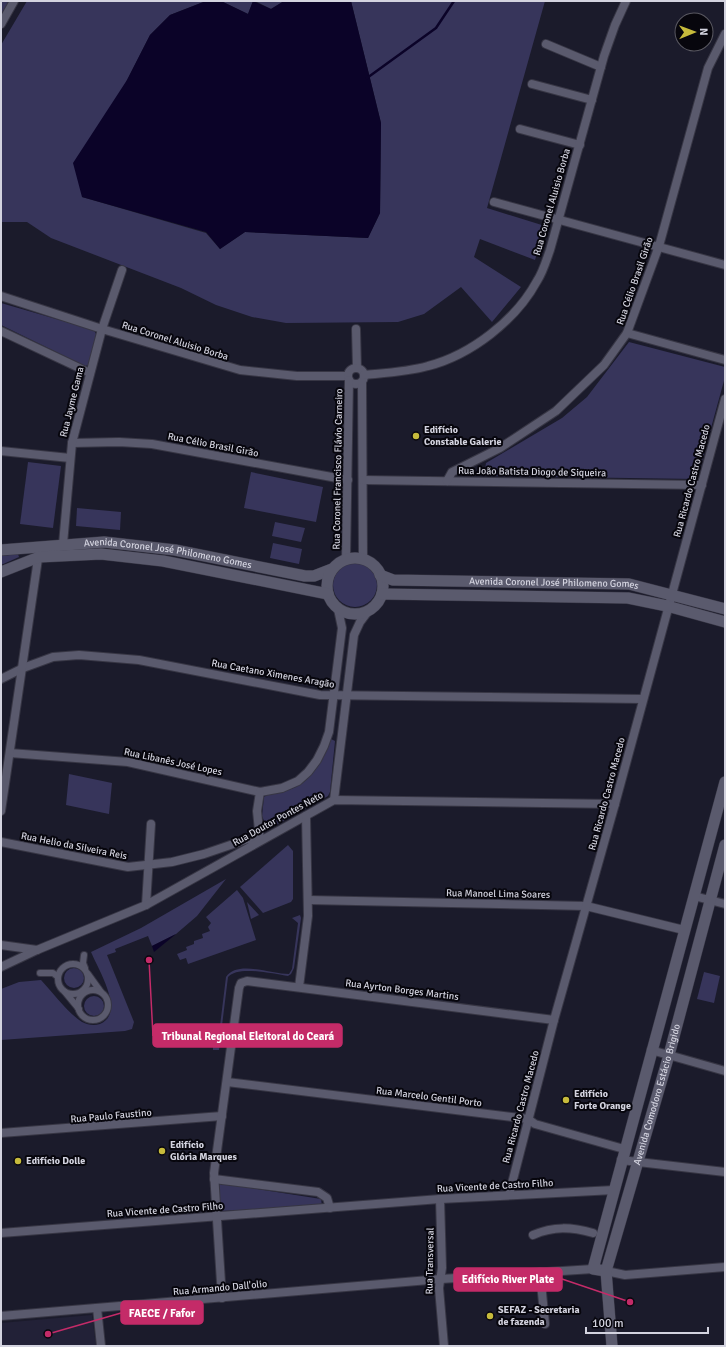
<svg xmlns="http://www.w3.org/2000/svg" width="726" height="1347" font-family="Signika,sans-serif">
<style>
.built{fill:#222137}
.green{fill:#37355b}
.water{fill:#0b0328}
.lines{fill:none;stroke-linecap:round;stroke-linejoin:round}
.stream{stroke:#0b0328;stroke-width:2.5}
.pedestrian-casing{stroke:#373644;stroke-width:8}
.minor-casing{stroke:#373644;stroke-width:10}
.secondary-casing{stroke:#373644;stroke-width:12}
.pedestrian{stroke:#5a5a6d;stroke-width:6}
.minor{stroke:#5a5a6d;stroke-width:8}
.secondary{stroke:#5a5a6d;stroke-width:11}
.poi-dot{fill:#c7bb3c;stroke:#07060d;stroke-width:1.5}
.labels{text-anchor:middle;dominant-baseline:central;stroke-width:4;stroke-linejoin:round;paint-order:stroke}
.street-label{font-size:10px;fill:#d3d3df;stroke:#07060d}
.poi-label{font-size:10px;font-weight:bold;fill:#d3d3df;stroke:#07060d;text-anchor:start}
.leader{fill:none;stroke:#c42b68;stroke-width:1.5}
.callout-dot{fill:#c42b68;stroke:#07060d;stroke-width:1.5}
.callout{fill:#c42b68;stroke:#c42b68;stroke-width:1.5}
.callout-label{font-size:11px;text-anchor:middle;font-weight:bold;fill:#fff}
</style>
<rect width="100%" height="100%" fill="#1b1b2b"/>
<path class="built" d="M92,1315L96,1346H1V1323Z"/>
<g class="green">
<path d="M1,1H10L1,18Z"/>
<path d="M27,1H206L170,15L150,35L127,80L82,197L206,233L220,249L245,232L368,238L380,213L381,123L351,1H545L487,208L545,226L535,260L480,239L474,257L521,287L492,322L461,287L424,314L398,322L286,323L252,317L216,305L181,288L51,238L27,222H1V45Z"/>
<path d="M221,1H253L248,14Z"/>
<path d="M255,1H284L271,9Z"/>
<path d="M1,303L94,330L96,334L89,365L85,366L1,325Z"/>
<path d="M629,342L725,367V377L697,479L484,476L486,463L562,418L587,397Z"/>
<path d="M28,462L61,466L53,528L20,524Z"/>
<path d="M251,472L323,487L316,522L244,508Z"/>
<path d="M77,508L121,512L120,530L76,526Z"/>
<path d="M275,522L305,528L301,542L272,536Z"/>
<path d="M273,543L302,549L299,564L270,558Z"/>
<path d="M18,554L19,557L1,565V556Z"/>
<circle cx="355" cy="585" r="22"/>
<path d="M331,739L335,741L330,792L328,796L274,826L270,827L266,825L262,816L264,797C271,792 283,792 291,789C313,781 322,759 331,739Z"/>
<path d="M69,774L112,783L109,814L66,805Z"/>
<path d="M288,845L293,851V899L291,902L263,913L240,887Z"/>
<path d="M226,879L197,916L176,934L152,946L148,936L115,949L116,952L107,955L134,1022L132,1029L125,1031L1,1040V989L19,982L41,980C53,993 68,1013 82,1022C88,1025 94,1026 100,1024C126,1013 98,969 91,952L141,928Z"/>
<path d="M237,890L243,898L256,940L188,964L186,958L180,960L177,954L187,950L186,947L194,944V941L203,938L202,934L210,931L208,927L211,923L206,917Z"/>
<path d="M247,902L259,915L251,919Z"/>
<path d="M300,915L301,918L294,968L291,974L288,976C273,974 238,965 228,977L219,1050H213V1042H218L226,977C237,960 271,974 289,974L292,969L298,923L292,918Z"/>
<circle cx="74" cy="978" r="10"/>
<path d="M704,972L720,976L714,1003L697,999Z"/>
<circle cx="94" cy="1006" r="10"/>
<path d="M219,1183L321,1199L322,1206L220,1211Z"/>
</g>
<g class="water">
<path d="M206,1H221L248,14L253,1L271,9L284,1H351L381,123L380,213L368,238L245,232L220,249L206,232L82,197L73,163L127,80L150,35L170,15Z"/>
<path d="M176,934L154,952L152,946Z"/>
</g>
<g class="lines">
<path class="stream" d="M367,78L436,28L454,1"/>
<g class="pedestrian-casing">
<g id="pedestrian">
<path d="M84,955L83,963L85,968"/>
<circle cx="73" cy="979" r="15"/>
<path d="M40,973H53L58,977"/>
<path d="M88,974L101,992"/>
<circle cx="93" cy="1005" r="15"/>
<path d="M65,992L79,1009"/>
</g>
</g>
<g class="minor-casing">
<g id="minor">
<path d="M1,24L14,1"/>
<path d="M546,44L601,67"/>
<path d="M532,84L592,100"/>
<path d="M520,129L580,145"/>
<path d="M494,202L725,265"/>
<path d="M1,296L102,329L240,370L297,376H348"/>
<path d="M356,329L357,368"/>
<path d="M1,331L90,373"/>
<path d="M627,333L725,360"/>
<circle cx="356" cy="376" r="8"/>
<path d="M364,375C385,373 407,372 428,366C471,355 516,320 537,281C543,272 546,261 550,250L604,56L615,25L626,1"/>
<path d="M362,382L363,559"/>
<path d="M72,443L119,442L152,444L348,480"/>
<path d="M1,451L70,458"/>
<path d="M363,480L702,485"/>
<path d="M447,481L452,472L500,448L556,411L604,365L627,333L659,246L708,68L725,34"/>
<path d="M63,544L72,443L102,329L122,270"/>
<path d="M346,559L349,380"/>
<path d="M1,679L23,668L53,657L79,655L139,660L320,695L643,699"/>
<path d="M10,753L128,762L260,792L282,788L298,781L308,772L317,760L324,746L329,732L342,628L338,609"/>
<path d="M334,800L354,635L360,622L369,610"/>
<path d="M1,811L39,552"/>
<path d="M260,840L257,811L260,792"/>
<path d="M1,842L128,867L172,862L204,854L248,839L260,840"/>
<path d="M694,896L725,904"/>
<path d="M308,900L586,906L684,930"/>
<path d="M146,905L151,824"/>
<path d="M1,945L37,950"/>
<path d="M1,967L37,950L146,905L334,800L615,804"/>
<path d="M299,987L308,916L306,816"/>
<path d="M651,1050L725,1071"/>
<path d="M227,1082L528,1119L535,1124L624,1149"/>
<path d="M1,1133L222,1116"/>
<path d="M621,1160L725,1172"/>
<path d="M214,1179L318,1192L327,1198L330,1208"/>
<path d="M509,1195L554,1020L615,804L725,399"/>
<path d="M440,1199L442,1268L439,1288L444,1346"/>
<path d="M1,1233L440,1199L614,1190"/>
<path d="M533,1235C554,1226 571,1227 593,1233"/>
<path d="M606,1271L625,1275L725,1267"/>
<path d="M540,1272L545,1324"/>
<path d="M222,1298L214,1173L239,988L241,983L247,981L554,1020"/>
<path d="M97,1308L101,1346"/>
<path d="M1,1316L441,1279L593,1269"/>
</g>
</g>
<g class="secondary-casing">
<g id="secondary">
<path id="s1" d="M1,550L104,542L175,550L305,576H314L332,569"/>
<circle cx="355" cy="586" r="28"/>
<path d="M1,572L39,557L101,554L163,561L328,594"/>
<path id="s2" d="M380,575L393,580L629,584L725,609"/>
<path d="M382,594L628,598L667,606L725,622"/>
<path d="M606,1271L593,1269L725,782"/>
<path id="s3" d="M612,1346L606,1271L669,1055L725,845"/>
</g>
</g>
<use href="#pedestrian" class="pedestrian"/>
<use href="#minor" class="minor"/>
<use href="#secondary" class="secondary"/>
</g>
<g class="poi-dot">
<circle cx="416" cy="436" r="4"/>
<circle cx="566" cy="1100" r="4"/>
<circle cx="162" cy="1151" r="4"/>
<circle cx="18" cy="1161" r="4"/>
<circle cx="490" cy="1316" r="4"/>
</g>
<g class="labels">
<g class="street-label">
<text transform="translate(552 202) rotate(-74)">Rua Coronel Aluisio Borba</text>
<text transform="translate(635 281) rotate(-71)">Rua Célio Brasil Girão</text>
<text transform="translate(175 341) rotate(17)">Rua Coronel Aluisio Borba</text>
<text transform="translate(72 402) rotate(-76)">Rua Jayme Gama</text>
<text transform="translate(213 445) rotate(11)">Rua Célio Brasil Girão</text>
<text transform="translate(338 469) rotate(-89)">Rua Coronel Francisco Flávio Carneiro</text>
<text transform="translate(532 472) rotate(1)">Rua João Batista Diogo de Siqueira</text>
<text transform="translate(692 481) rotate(-75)">Rua Ricardo Castro Macedo</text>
<text stroke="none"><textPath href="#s1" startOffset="168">Avenida Coronel José Philomeno Gomes</textPath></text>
<text stroke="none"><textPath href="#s2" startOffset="175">Avenida Coronel José Philomeno Gomes</textPath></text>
<text transform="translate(273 674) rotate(10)">Rua Caetano Ximenes Aragão</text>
<text transform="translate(173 762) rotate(12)">Rua Libanês José Lopes</text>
<text transform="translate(607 794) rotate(-75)">Rua Ricardo Castro Macedo</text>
<text transform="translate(278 819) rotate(-29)">Rua Doutor Pontes Neto</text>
<text transform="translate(74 846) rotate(11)">Rua Helio da Silveira Reis</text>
<text transform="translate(498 894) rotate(1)">Rua Manoel Lima Soares</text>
<text transform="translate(402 990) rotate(7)">Rua Ayrton Borges Martins</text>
<text stroke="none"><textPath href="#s3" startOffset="259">Avenida Comodoro Estácio Brigido</textPath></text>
<text transform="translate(429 1097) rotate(7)">Rua Marcelo Gentil Porto</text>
<text transform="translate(521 1107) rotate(-75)">Rua Ricardo Castro Macedo</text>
<text transform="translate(111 1116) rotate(-5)">Rua Paulo Faustino</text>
<text transform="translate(495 1186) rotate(-3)">Rua Vicente de Castro Filho</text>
<text transform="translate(165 1210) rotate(-4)">Rua Vicente de Castro Filho</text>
<text transform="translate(430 1261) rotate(-89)">Rua Transversal</text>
<text transform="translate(220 1288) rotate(-5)">Rua Armando Dall'olio</text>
</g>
<g class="poi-label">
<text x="424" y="430">Edifício<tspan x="424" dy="12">Constable Galerie</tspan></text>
<text x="574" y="1094">Edifício<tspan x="574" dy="12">Forte Orange</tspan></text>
<text x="170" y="1145">Edifício<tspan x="170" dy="12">Glória Marques</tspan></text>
<text x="26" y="1161">Edifício Dolle</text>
<text x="498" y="1310">SEFAZ - Secretaria<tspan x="498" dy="12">de fazenda</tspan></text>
</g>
</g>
<path class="leader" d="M149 960L153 1036M630 1302L562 1279M48 1334L121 1313"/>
<g class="callout-dot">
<circle cx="149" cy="960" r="4"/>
<circle cx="630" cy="1302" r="4"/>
<circle cx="48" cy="1334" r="4"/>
</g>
<g class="callout">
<rect x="153" y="1024" width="189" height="23" rx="4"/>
<rect x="454" y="1268" width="108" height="23" rx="4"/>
<rect x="121" y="1301" width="82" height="23" rx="4"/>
</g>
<g class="callout-label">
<text x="248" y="1040">Tribunal Regional Eleitoral do Ceará</text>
<text x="508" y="1283">Edifício River Plate</text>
<text x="162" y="1317">FAECE / Fafor</text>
</g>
<rect width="726" height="1347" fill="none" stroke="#d3d3df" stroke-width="4"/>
<g transform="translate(694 32) rotate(89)"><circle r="19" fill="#07060d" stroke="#595861"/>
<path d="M0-3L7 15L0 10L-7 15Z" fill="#c7bb3c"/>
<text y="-6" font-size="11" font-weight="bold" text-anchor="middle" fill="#d3d3df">N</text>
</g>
<path d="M586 1327v6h122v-6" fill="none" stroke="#d3d3df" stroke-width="2"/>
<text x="592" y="1327" font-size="12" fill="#d3d3df" stroke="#07060d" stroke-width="3" paint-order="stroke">100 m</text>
</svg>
